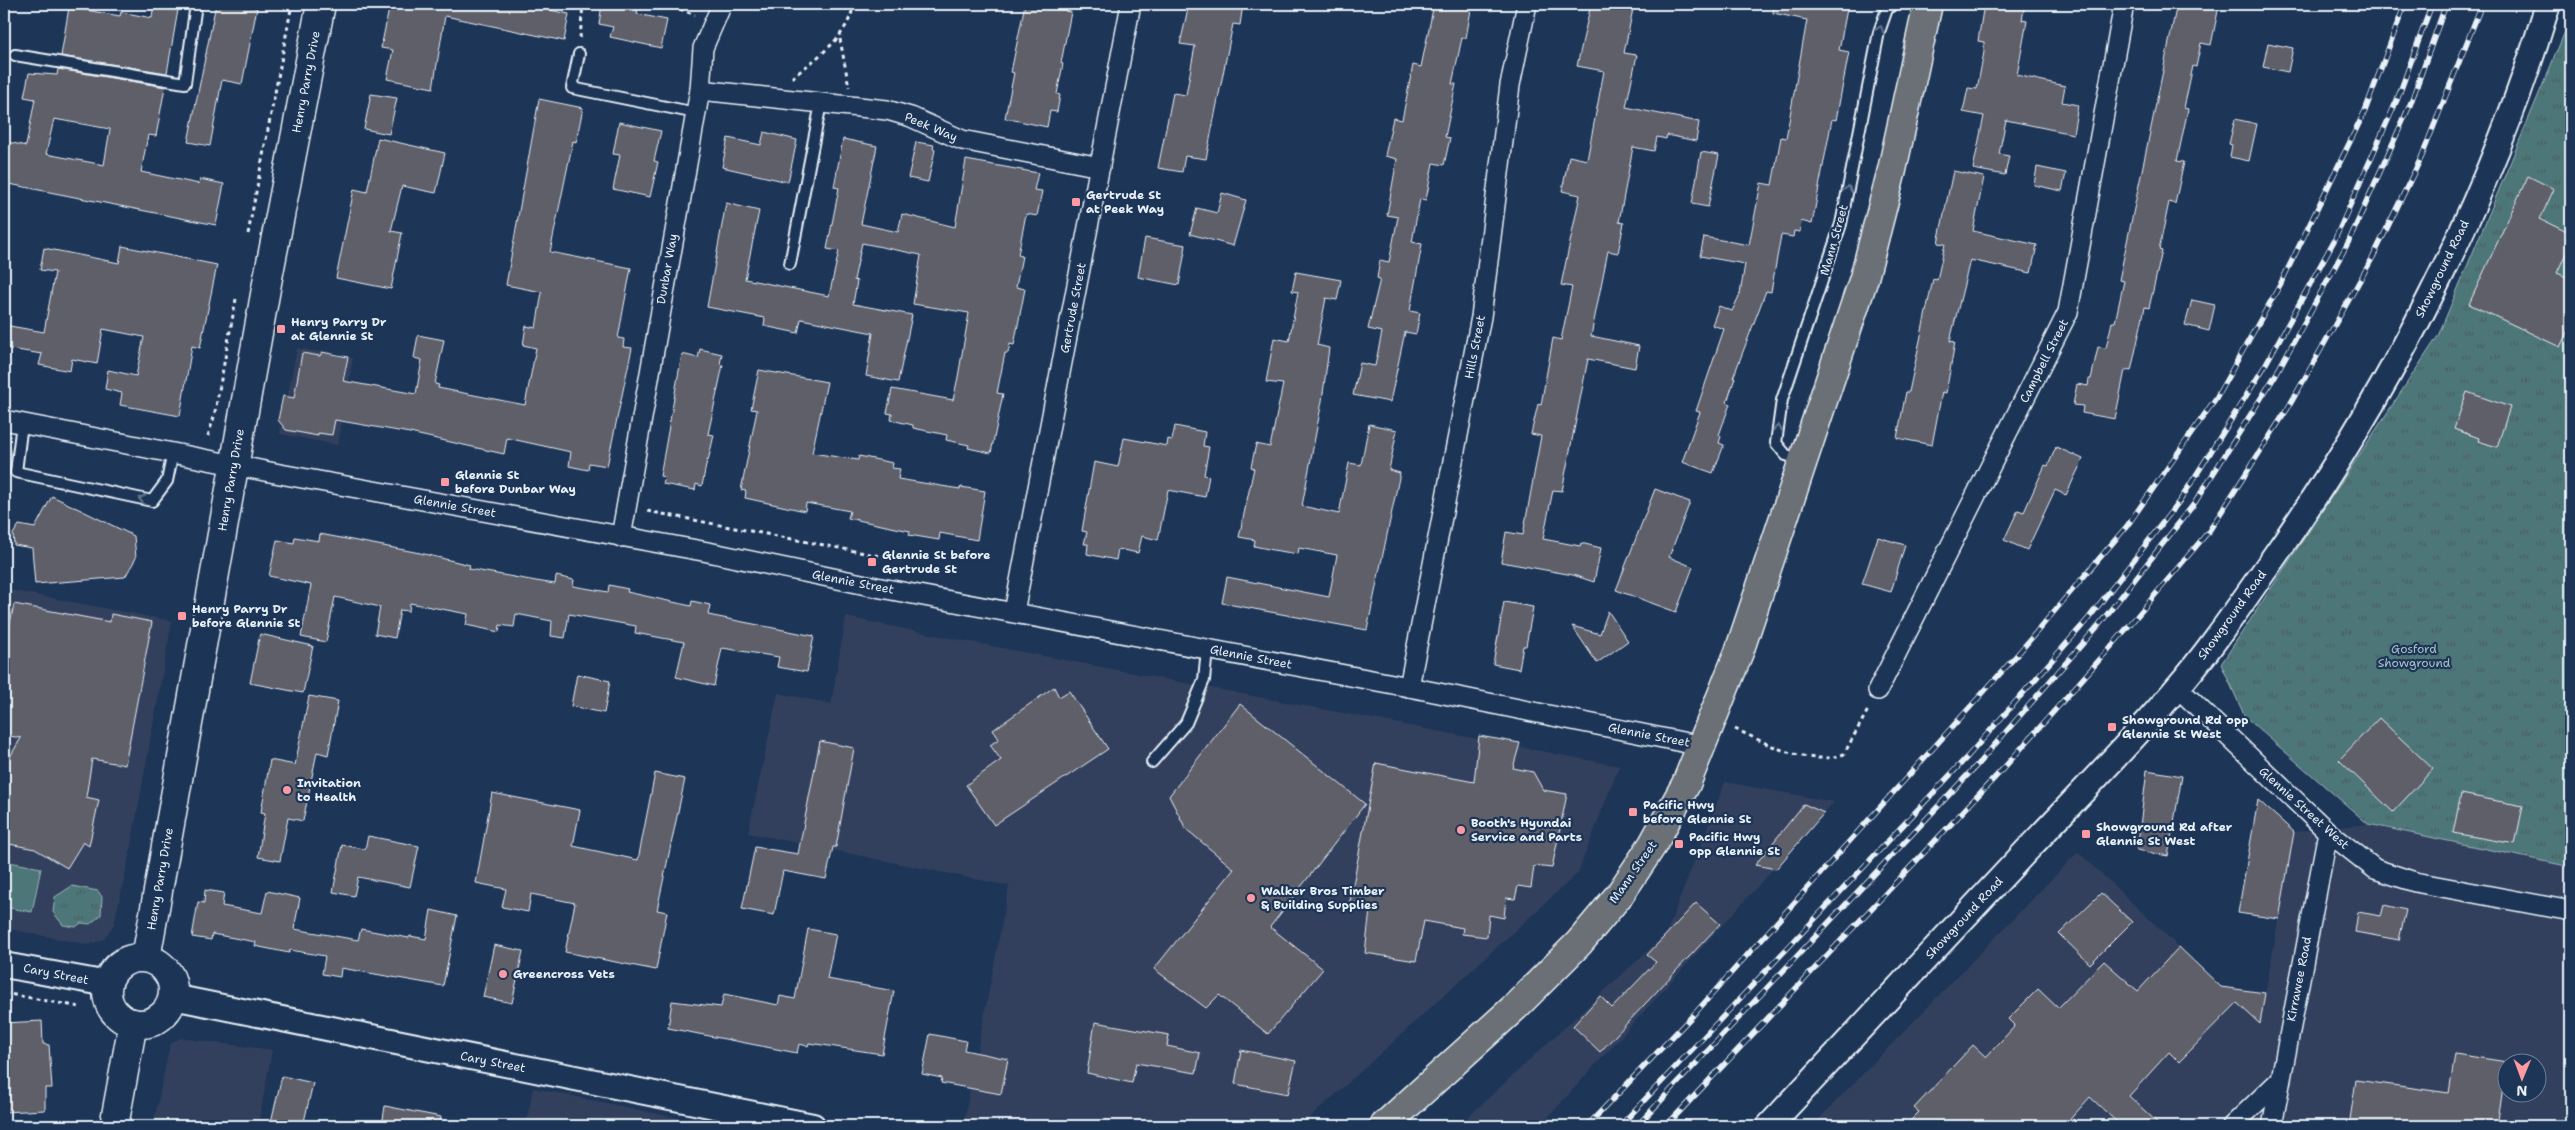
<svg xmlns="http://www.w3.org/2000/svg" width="2575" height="1130" font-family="'Shantell Sans',sans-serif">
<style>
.built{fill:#31415d;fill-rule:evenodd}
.park{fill:url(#park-tufts);stroke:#9bb4b8}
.pitch{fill:#4e7679;stroke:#9bb4b8}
.building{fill:#5f5e6a;stroke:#e8f1f8;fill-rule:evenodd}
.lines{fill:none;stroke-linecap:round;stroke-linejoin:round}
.service-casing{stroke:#e8f1f8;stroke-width:14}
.minor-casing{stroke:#e8f1f8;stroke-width:22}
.tertiary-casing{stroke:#e8f1f8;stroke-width:28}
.secondary-casing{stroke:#e8f1f8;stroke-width:31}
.primary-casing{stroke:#e8f1f8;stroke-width:31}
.path{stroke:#e8f1f8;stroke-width:3;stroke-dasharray:4 4;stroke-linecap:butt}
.service{stroke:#1d3557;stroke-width:10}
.minor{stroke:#1d3557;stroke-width:19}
.tertiary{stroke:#1d3557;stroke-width:24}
.secondary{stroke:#1d3557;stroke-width:28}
.primary{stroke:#6a7074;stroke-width:28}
.rail-casing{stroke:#e8f1f8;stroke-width:5.5}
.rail{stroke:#1d3557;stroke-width:4;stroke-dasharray:11;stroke-linecap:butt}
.oneway{stroke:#64778f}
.poi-dot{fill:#ff9aa2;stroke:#1d3557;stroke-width:2}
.labels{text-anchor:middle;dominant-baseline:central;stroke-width:4.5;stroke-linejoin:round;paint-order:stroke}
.street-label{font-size:12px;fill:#e8f1f8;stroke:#1d3557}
.poi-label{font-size:12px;font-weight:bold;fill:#e8f1f8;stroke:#1d3557;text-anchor:start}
.park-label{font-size:12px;fill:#aac0c5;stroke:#1d3557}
</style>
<defs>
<pattern id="park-tufts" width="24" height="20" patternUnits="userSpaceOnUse" patternTransform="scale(1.25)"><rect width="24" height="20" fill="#4e7679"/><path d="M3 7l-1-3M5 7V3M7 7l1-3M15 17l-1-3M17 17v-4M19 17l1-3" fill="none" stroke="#4a5f62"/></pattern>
</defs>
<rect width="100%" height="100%" fill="#1d3557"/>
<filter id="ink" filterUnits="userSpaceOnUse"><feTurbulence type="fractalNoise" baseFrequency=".02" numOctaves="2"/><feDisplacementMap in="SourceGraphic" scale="10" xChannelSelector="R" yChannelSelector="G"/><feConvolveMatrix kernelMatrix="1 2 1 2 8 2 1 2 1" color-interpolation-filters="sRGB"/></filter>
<g filter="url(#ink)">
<g class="built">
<path d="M297,348L353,358L338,445L280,434Z"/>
<path d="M4,589L172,621L130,852L114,924L104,939L89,945L4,928Z"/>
<path d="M846,617L950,638L1619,766L1578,873L1301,1126H963L1009,886L748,833L778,693L831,704Z"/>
<path d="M1725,782L1834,802L1540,1126H1458L1666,934Z"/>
<path d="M2368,824L2571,867V1126H1812L2078,852L2260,1023L2294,832ZM2508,1062H2538V1092H2508Z"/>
<path d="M180,1038L272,1050L258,1126H153L170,1044Z"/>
<path d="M533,1088L693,1121L723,1126H526Z"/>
</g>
<g class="park">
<path d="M2571,17V867L2368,824L2245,717L2221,664L2438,336Z"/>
<path d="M72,886L98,891L102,897L101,915L90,924L81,923L76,927L63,925L53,912L55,897Z"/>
</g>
<path class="pitch" d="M4,861L41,868L32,912L4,907Z"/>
<g class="building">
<path d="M154,4H179L167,73L61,56L69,7L120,16L121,12L152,18Z"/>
<path d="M216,4H247L246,6L257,8L242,84L222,80L210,146L188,142Z"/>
<path d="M390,4H522L569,14L564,41L445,16L433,88L387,79L393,50L381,48Z"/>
<path d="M602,4L638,6L637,14L667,20L661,48L610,37L613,27L599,24Z"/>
<path d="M1025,4H1067L1065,11L1071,12L1061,63L1063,64L1057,94L1060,95L1057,112L1050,111L1047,127L1005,118L1014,73L1011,72Z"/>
<path d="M1189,4H1243L1240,25L1233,24L1206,159L1185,156L1182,172L1158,168L1173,93L1186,95L1195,46L1180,44Z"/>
<path d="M1434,4H1472L1466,38H1462L1452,84H1456L1445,137L1450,138L1444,165L1433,163L1426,200L1420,199L1412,242L1422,244L1410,311L1420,313L1416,334L1405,332L1390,402L1353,395L1360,363L1375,366L1382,332L1368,329L1380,279L1377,278L1380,260L1389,262L1398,217L1387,215L1397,159L1385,156L1393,118L1402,120L1413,65L1421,67Z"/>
<path d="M1591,4H1634L1624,53L1637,55L1626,107L1699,122L1696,141L1667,135L1666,139L1657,137L1654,151L1633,147L1619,222L1624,223L1618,253L1608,251L1591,336L1639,346L1635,368L1588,359L1562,491L1553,490L1543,539L1580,546L1581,543L1601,548L1594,582L1573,575L1501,562L1506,532L1523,535L1541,436L1531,434L1538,404L1541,405L1553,338L1561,340L1572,287L1561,285L1580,195L1562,191L1569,156L1587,160L1604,71L1577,66Z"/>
<path d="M1774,4H1848L1839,50L1849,52L1836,120L1832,119L1812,224L1801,221L1800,232L1794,231L1793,237L1781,235L1771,292L1766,291L1733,378H1735L1727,402L1730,404L1719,435L1721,436L1719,443L1724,445L1713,473L1682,462L1700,412L1696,411L1724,329L1712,325L1719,306L1732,311L1740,294L1745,264L1700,256L1704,237L1749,245L1761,183L1772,185L1781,137L1786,138L1807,20L1773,13Z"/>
<path d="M1984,4H2025L2022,20L2027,21L2017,75L2065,86L2062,102L2078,105L2073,134L2006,120L1999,154L2009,156L2005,175L1973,169L1984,116L1963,112L1968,88L1977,89L1984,52V42L1978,41Z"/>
<path d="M2177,4L2219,6L2211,45L2201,43L2196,67L2193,66L2184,108L2188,109L2177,161L2184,162L2175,204L2169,202L2159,250L2162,251L2149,308L2145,307L2131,371L2125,370L2115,419L2082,413L2083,406L2073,405L2077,384L2088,386L2089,379H2091L2098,347L2106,348L2112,322H2115L2124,281L2119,280Z"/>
<path d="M2268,43L2293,48L2288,72L2263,67Z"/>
<path d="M58,69L165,87L156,136L148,135L141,172L199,184L200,179L224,184L216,225L4,183V146L7,147L8,142L26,146L35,99L24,97L29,73L57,75ZM54,119L110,129L104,165L46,154Z"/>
<path d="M371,94L397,98L389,134L364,129Z"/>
<path d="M539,99L583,108L576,142L573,141L550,252L631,268L618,338L624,339L623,347L632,348L607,466L589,463L588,470L569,466L571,452L507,438L504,454L410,433L335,420L332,435L318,433V436L286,430L278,420L283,396L294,398L302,353L320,356L322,352L348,357L343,381L416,394L422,360L414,358L418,335L444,340L435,384L439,385L438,388L525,405L536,348L523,345L526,326L536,328L542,292L506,285Z"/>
<path d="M2235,119L2257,124L2249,161L2230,157L2232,145L2229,144Z"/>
<path d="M619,122L661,131L654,161L658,162L650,197L613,189L620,155L613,154Z"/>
<path d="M764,132L797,140L788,182L722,167L728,138L761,145Z"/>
<path d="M378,138L445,153L436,193L402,186L391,231L402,233L391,289L336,278L354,189L367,192Z"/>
<path d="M843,139L877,146L861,224L898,232L902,214L955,227L966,160L1038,173L1034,190L1042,191L1037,216L1026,214L1018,255L1022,256L1016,287L1025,289L1014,345L1010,344L1008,353H1005L997,393L1003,394L991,453L968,448L969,445L946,440L947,435L913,428V425L891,420L892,414L887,413L892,389L953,400L958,377L969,313L913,304L921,255L862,243L854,280L857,281L853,304L912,315L898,382L866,376L873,333L801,319L798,333L764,326L765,318L707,307L726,203L759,211L745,279L829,296L839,251L827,249L839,188L834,187Z"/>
<path d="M916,142L934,145L933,149L935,150L928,182L908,178Z"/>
<path d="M1701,152L1719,155L1708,207L1692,204Z"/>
<path d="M2037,167L2066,173L2062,191L2034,185Z"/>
<path d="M1953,171L1984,177L1973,231L2037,245L2031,273L1970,260L1950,341L1955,342L1946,393L1942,392L1932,445L1897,438L1906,392H1909L1933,279L1937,280L1945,244L1938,243Z"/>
<path d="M2528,176L2554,189L2540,219L2571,234V242L2557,273L2571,279V324L2560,347L2469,304Z"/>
<path d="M1222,193L1246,200L1233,246L1190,234L1197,208L1217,213Z"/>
<path d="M1145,238L1186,245L1179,285L1138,277Z"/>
<path d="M122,246L217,265L200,348L192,346L180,416L120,405L122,393L105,389L108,370L136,376L144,337L103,329L97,364L72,359L70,371L39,365L42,354L4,348V325L44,332L55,272L40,270L44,248L119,263Z"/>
<path d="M1296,272L1341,280L1337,300L1326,298L1317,345L1329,348L1322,401L1302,506L1339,514L1349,463L1361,465L1369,424L1397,430L1389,470L1400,473L1367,630L1222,603L1227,577L1329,597L1337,555L1299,548L1298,554L1273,550L1254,546L1255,540L1239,537L1254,468L1251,467L1256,444L1270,447L1283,384L1266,382L1274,338L1289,341L1298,292L1292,291Z"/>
<path d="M2192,300L2215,305L2209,331L2185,325Z"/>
<path d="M700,349L722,354L720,364L723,365L708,434L714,435L708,461L707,460L702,486L696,484L695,490L663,484L665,477L660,476L682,354L698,358Z"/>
<path d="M759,370L827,382L812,453L858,460L859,456L893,463L892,468L900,469L898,479L960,489L961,487L985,491L977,540L940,533L939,540L909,535L910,531L848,518L850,511L806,503L805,511L745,498L746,491L741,490L757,410L751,409Z"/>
<path d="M2467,392L2510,407L2497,447L2478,441L2479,438L2454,429Z"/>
<path d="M1175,426L1205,432L1203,446L1209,447L1204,475L1209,476L1205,497L1168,490L1158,540L1142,536L1138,553L1118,549L1116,560L1087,554L1088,544H1084L1087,532L1082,531L1094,462L1118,467L1124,438L1167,446L1168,439L1172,440Z"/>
<path d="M2056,447L2083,459L2066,495L2055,490L2027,550L2004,540L2018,510L2024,512L2045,465L2048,466Z"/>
<path d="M1655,489L1690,502L1669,557L1693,567L1676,612L1616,590Z"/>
<path d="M52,496L134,536L136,558L125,577L35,584L32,548L14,545L13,534L19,525L35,528Z"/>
<path d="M320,534L420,553L470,565L469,569L536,581L555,584L556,576L574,580L573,586L608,592L609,585L628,589L627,592L691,606L692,601L710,605L708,615L814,636L807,672L777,667L779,657L722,648L714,686L676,677L684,642L635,633L636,626L569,614L565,638L551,636L552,621L516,614L514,627L500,625L499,632L466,625L468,614L410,603L409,611L400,610L395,638L375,634L380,607L335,597L326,642L301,637L311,585L269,576L277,540L294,543L295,537L319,541Z"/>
<path d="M1878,537L1905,545L1891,592L1862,584Z"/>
<path d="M1504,602L1533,607L1526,646H1523L1519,669L1493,664Z"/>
<path d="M14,604L110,622L111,614L152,622L125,765L92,759L86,797L99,800L89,846L83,842L67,868L35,849L4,843V767L21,738L4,735V632L8,633Z"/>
<path d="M1608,611L1628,641L1597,663L1572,626L1600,634Z"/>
<path d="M260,634L313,646L303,693L250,683Z"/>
<path d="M577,674L610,681L604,713L571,706Z"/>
<path d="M1054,687L1059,697L1069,691L1108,749L994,825L966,785L1001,760L990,745L999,739L993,730Z"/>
<path d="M309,696L338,701L328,755L317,752L303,821L288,818L280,861L258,857L265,813L261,812L270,760L295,765Z"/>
<path d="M1240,704L1365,804L1270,927L1323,969L1268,1034L1219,995L1206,1008L1154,969L1234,869L1186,829L1169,796Z"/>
<path d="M2379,718L2433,769L2393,812L2339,760Z"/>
<path d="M1479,736L1520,743L1513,768L1533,772L1543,790L1567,794L1552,868L1534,866L1531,888L1518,886L1515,899L1506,898L1504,918L1489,915L1487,937L1462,934L1463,928L1424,921L1416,961L1365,953L1370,910L1349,906L1376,763L1474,782Z"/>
<path d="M820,741L854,748L836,847H833L826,879L783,871L774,915L742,909L755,847L798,854Z"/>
<path d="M2147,770L2182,776L2168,856L2137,850Z"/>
<path d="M655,773L685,779L657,910L667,912L656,970L565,952L575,903L531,894L528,912L502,907L506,889L476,883L492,793L580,810L573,846L638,860Z"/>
<path d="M2461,794L2523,806L2515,844L2453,833Z"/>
<path d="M2258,800L2294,832L2279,919L2238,913Z"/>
<path d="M1804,804L1824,813L1776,869L1755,865Z"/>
<path d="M368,836L419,846L410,887L358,877L354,896L333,892L342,845L365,849Z"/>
<path d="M205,890L224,893L222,906L262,913L267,891L300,898L294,929L358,940L361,929L409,938L410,936L426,939L431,910L457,916L443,986L341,968L340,977L322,974L325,956L290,950L289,953L255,946L256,942L212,934L211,940L192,937L198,902L204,903Z"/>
<path d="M2101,893L2132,922L2090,964L2059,934Z"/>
<path d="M1696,903L1720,924L1600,1052L1573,1026L1600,996L1612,1008L1656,962L1647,955Z"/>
<path d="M2384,905L2406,910L2399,940L2355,932L2358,912L2381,916Z"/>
<path d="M808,929L836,934L827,979L894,991L882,1054L809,1043L808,1046L799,1044L797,1053L668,1028L672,1001L721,1007L724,994L778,1005L780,996L795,999Z"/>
<path d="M494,945L523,951L512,1003L483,997Z"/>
<path d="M2179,947L2221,987L2265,993L2260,1024L2237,1003L2179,1062L2169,1052L2129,1096L2161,1126H2121L2090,1097L2064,1126H1905L1919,1112L1914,1108L1973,1045L1986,1057L2015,1026L2008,1019L2038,989L2058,1008L2104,961L2138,991Z"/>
<path d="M42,1021L43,1044L49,1045L52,1088H45V1110L4,1112V1023Z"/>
<path d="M1095,1022L1169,1035L1167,1046L1200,1053L1196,1073L1136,1063L1132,1083L1087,1073Z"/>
<path d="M930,1034L966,1041L964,1050L1008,1059L1001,1094L941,1083L942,1078L922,1074Z"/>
<path d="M1241,1050L1296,1061L1288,1094L1235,1084Z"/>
<path d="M2455,1054L2507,1062L2497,1126H2349L2356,1080L2449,1093Z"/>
<path d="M282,1076L313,1083L303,1126H270Z"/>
<path d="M385,1106L441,1117L440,1126H382Z"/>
</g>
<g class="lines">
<g class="service-casing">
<g id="service">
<path d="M579,54L572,88L696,113"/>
<path d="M15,55L185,83L196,4"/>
<path d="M790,264L821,103"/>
<path d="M22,423L16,472L152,501L167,481L173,452"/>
<path d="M1803,460L1786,455L1776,443L1782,400L1841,224L1879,32L1887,9L1893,4"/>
<path d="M1152,762L1186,723L1204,680L1207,649"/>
</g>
</g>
<g class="minor-casing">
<g id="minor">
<path d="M700,90L887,110L911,117L962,140L1100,167"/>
<path d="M4,420L280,474L708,552L881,588L1409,687L1702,746"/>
<path d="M621,537L700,90L703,48L722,4"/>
<path d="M1014,612L1131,4"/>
<path d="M1409,687L1481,317L1510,85L1527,4"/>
<path d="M2178,688L2328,832L2375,869L2415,882L2571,911"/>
<path d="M1878,690L2068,312L2124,4"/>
<path d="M2232,1126L2280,1080"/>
<path d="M2272,1126L2328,832"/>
</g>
</g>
<g class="tertiary-casing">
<g id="tertiary">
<path d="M4,965L108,984"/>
<path d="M173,997L813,1126"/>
<path d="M1769,1126C1856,1033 1943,940 2030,847C2079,795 2130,744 2176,689C2209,651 2238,608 2267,567C2388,396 2488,204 2548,4"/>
</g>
</g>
<g class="secondary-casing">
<g id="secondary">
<circle cx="140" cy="991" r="33"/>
<path d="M146,958L267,283L321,4"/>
<path d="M114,1126L133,1023"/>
</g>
</g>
<g class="primary-casing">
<path id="primary" d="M1384,1126L1515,1007L1579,943L1620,894L1653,844L1686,784L1739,652L1864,278L1892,170L1928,4"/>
</g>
<g class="path">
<path d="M641,4L649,6L668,4L695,15"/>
<path d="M580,38L583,4"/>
<path d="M840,39L849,87"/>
<path d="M792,78C818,56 847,39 854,4"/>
<path d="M248,234L292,4"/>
<path d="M208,436L214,417L236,299"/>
<path d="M647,511L901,560"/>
<path d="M1735,729C1767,743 1808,768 1844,754L1869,708"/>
<path d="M4,993L80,1007"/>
</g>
<use href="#service" class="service"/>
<use href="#minor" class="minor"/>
<use href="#tertiary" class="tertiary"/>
<use href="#secondary" class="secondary"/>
<use href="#primary" class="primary"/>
<g class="rail-casing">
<g id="rail">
<path d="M1587,1126L1696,1012L2016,656L2127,526L2216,398L2280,285L2365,111L2405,4"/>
<path d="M1620,1126L1968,756L2088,619L2181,499L2263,369L2335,239L2397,100L2432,4"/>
<path d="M1637,1126L1977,765L2098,626L2194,504L2275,376L2349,241L2410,105L2446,4"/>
<path d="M1666,1126L2002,770L2116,641L2209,531L2288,408L2373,257L2422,156L2482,4"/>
</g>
</g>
<use href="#rail" class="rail"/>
</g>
<defs><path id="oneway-chevron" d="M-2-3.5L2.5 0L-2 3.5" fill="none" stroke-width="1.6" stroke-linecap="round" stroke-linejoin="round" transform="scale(1.25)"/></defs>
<g class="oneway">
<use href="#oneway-chevron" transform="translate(1880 29) rotate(-72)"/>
<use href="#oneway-chevron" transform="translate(1848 189) rotate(-79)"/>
<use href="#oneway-chevron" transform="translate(1778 428) rotate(-85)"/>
<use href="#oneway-chevron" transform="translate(142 499) rotate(-168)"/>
</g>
</g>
<g class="poi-dot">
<rect x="1071" y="197" width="10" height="10" rx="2.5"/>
<rect x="276" y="324" width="10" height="10" rx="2.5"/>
<rect x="440" y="477" width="10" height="10" rx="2.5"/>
<rect x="867" y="557" width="10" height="10" rx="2.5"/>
<rect x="177" y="611" width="10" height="10" rx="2.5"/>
<rect x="2107" y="722" width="10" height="10" rx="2.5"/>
<circle cx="287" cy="790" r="5"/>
<rect x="1628" y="807" width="10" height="10" rx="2.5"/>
<circle cx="1461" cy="830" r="5"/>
<rect x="2081" y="829" width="10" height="10" rx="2.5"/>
<rect x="1674" y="839" width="10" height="10" rx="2.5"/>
<circle cx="1251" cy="898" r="5"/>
<circle cx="503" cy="974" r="5"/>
</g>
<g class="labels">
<g class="street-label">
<text transform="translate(306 82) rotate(-79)">Henry Parry Drive</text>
<text transform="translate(931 127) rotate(23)">Peek Way</text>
<text transform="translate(1834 240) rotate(-74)">Mann Street</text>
<text transform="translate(667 269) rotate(-80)">Dunbar Way</text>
<text transform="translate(2442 269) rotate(-64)">Showground Road</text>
<text transform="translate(1073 308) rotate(-79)">Gertrude Street</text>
<text transform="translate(1475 347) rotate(-79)">Hills Street</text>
<text transform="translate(2044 361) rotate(-63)">Campbell Street</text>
<text transform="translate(231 480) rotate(-80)">Henry Parry Drive</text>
<text transform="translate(455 506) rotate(10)">Glennie Street</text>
<text transform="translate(853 582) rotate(11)">Glennie Street</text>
<text transform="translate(2232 615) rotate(-54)">Showground Road</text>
<text transform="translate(1251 657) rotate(11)">Glennie Street</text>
<text transform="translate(1649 735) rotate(11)">Glennie Street</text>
<text transform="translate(2304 808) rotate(42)">Glennie Street West</text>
<text transform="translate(1633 872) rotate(-55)">Mann Street</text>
<text transform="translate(160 879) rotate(-80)">Henry Parry Drive</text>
<text transform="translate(1964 918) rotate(-47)">Showground Road</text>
<text transform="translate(56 974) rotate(11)">Cary Street</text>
<text transform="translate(2299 979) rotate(-79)">Kirrawee Road</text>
<text transform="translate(493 1062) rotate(11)">Cary Street</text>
</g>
<g class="poi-label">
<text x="1086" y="195">Gertrude St<tspan x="1086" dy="14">at Peek Way</tspan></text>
<text x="291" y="322">Henry Parry Dr<tspan x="291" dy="14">at Glennie St</tspan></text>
<text x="455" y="475">Glennie St<tspan x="455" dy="14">before Dunbar Way</tspan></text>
<text x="882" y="555">Glennie St before<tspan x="882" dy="14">Gertrude St</tspan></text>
<text x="192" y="609">Henry Parry Dr<tspan x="192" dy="14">before Glennie St</tspan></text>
<text x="2122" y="720">Showground Rd opp<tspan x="2122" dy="14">Glennie St West</tspan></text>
<text x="297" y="783">Invitation<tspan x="297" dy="14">to Health</tspan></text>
<text x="1643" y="805">Pacific Hwy<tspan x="1643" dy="14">before Glennie St</tspan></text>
<text x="1471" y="823">Booth's Hyundai<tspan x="1471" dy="14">Service and Parts</tspan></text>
<text x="2096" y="827">Showground Rd after<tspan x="2096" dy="14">Glennie St West</tspan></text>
<text x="1689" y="837">Pacific Hwy<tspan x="1689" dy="14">opp Glennie St</tspan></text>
<text x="1261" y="891">Walker Bros Timber<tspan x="1261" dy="14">&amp; Building Supplies</tspan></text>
<text x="513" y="974">Greencross Vets</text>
</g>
<g class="park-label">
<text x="2414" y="649">Gosford<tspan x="2414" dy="14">Showground</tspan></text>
</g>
</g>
<rect width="2575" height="1130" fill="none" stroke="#1d3557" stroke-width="20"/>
<rect x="10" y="10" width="2555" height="1110" fill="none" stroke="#e8f1f8" stroke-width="2" filter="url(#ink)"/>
<g transform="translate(2522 1078) rotate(181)"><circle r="24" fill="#1d3557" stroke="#6e8097"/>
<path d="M0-4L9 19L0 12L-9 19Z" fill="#ff9aa2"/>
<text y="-8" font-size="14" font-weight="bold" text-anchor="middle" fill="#e8f1f8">N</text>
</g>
</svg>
